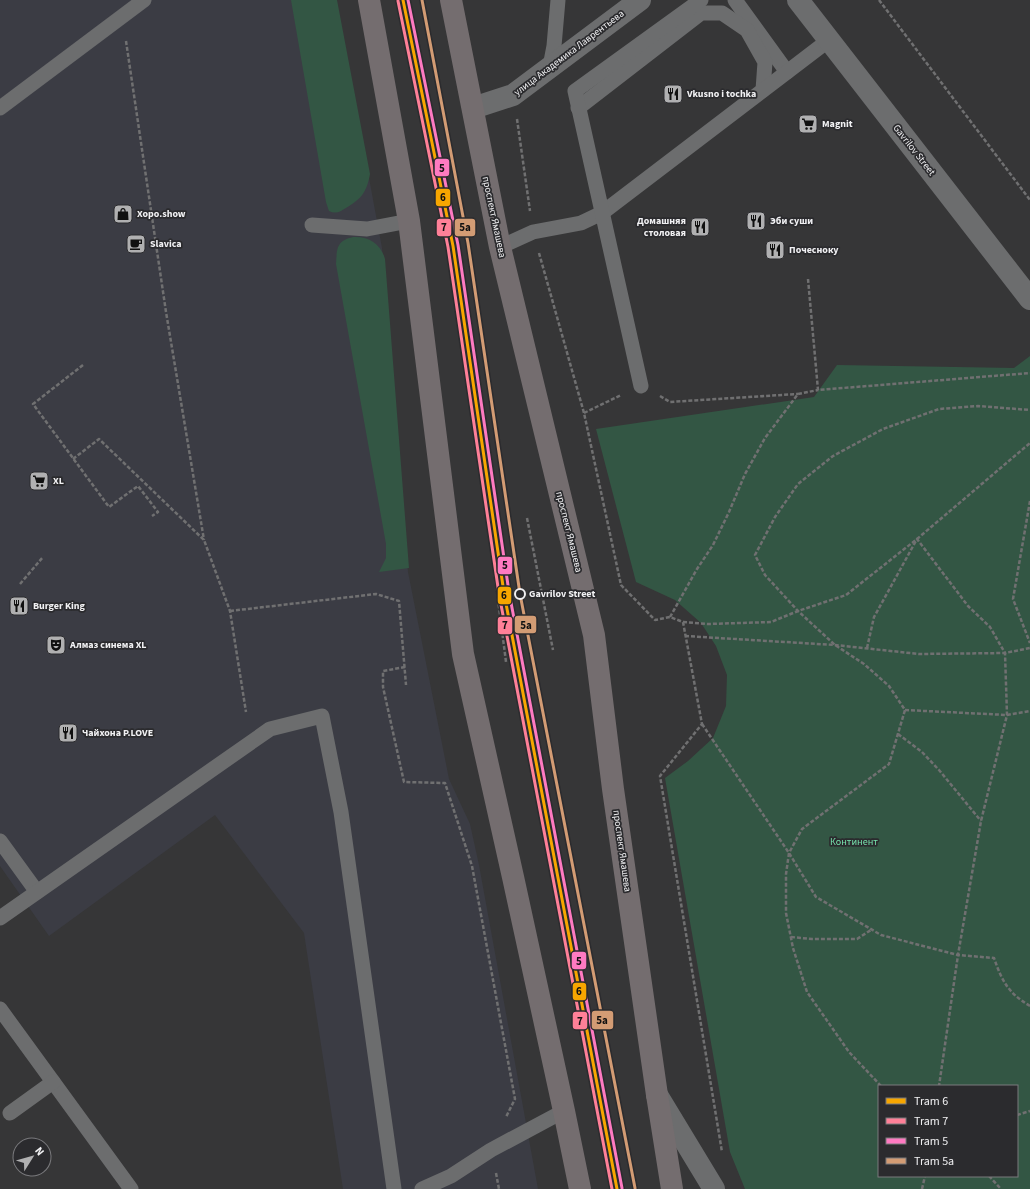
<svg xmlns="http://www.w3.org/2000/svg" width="1030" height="1189" font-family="'Source Sans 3',sans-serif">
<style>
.built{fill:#3b3c44}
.green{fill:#335644;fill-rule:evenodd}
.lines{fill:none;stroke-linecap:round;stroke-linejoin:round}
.path{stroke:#707071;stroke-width:2.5;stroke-dasharray:4 2;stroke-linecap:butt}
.lane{stroke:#6c6d6e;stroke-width:15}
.street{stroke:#6c6d6e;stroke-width:22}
.secondary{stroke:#6c6d6e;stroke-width:22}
.primary{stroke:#746d6f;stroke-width:22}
.tram-1-casing{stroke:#2b2b2e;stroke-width:6}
.tram-2-casing{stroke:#2b2b2e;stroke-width:6}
.tram-3-casing{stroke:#2b2b2e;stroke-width:6}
.tram-4-casing{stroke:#2b2b2e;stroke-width:6}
.tram-1{stroke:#f7a600;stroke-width:3}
.tram-2{stroke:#ff8098;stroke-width:3}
.tram-3{stroke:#fe7ac1;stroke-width:3}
.tram-4{stroke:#d39c74;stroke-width:3}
.stop-dot{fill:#2b2b2e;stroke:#f1f1f3;stroke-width:2}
.labels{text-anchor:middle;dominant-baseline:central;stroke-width:3.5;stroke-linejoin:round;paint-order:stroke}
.street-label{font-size:10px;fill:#f1f1f3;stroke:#2b2b2e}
.poi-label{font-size:10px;font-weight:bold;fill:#f1f1f3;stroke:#2b2b2e;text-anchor:start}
.stop-label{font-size:10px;font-weight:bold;fill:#f1f1f3;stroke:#2b2b2e;text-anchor:start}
.park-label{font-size:10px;fill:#77e4ae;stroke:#2b2b2e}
.line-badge{stroke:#2b2b2e;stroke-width:1.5}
.pale-badge-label{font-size:11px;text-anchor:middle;font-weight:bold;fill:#111}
</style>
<rect width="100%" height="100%" fill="#363637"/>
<path class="built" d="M0,0H336L382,248L408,572L449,779L470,824L479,865L538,1189H343L304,933L215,815L49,936L0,866Z"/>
<g class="green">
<path d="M291,0H337L370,174C366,196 359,200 341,211C337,213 333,213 329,211L326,202Z"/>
<path d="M353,237C369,236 381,244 385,259L409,568L379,572L386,558V544L336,264C337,249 336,241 353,237Z"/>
<path d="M1030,356V1189H745L730,1152L665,778L688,761L713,738L726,706L727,675L716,646L701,623L675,600L636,582L596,429L814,397L837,365L1014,368ZM879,1086H1017V1176H879Z"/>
</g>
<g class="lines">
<g class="path">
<path d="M879,0L1030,200"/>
<path d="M126,41L166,312L204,540"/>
<path d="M517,119L530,211"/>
<path d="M539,253L584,413L621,585L655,620L670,617L683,622L702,724L660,776L722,1152"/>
<path d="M808,279L818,390L1030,373"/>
<path d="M83,365L33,404L109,507L138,486L158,512L152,516"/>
<path d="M660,396L670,402L798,394"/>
<path d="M584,413L621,395"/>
<path d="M73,459L99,439L204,540L230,611L246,712"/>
<path d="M1030,501L1013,599L1030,643"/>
<path d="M527,518L553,650"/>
<path d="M488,521L506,662"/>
<path d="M20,584L43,557"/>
<path d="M230,611L376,594L399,601L406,685"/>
<path d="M670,617L697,569L713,545L729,512L745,474L765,438L798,394L818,390"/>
<path d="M683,622L707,624L771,622L798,611L846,595L917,539L1030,443"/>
<path d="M685,636L835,645L919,654L1005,653L1030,648"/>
<path d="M867,648L874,617L917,539L968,606L990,627L1005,653L1007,715L981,821L958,955L939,1086"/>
<path d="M405,667L383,671V687L404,782L445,783L472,866L515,1099L506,1117"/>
<path d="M905,710L1007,715L1030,711"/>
<path d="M702,724L789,853L816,897L881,935L958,955L994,958C1002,981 1008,993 1030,1006"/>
<path d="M898,734L922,752L939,770L981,821"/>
<path d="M791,937L812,939H857L871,930"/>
<path d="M881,1086L849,1052L807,992L793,948L786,913V874L789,853L802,829L889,764L905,710L889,686L864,664L835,645L798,611L765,575L755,555L775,517L798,484L833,456L883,429L939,409L978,406L1030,410"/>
<path d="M1017,1115L1030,1111"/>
<path d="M496,1173L499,1189"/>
<path d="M989,1176L1001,1189"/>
<path d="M922,1189L925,1176"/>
</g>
<g class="lane">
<path d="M735,0L787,72"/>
<path d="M550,67L554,46L558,0"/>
<path d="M0,108L144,0"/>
<path d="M578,108L701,13H722L747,30L765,62L763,90"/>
<path d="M312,225L367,229L409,221"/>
<path d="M500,247L533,232L581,223L602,213L829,40"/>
<path d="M641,386L575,91L701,0"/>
<path d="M0,841L37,892"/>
<path d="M0,918L270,729L322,716L341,812L394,1189"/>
<path d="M0,1009L131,1189"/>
<path d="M10,1113L53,1082"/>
<path d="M422,1189L451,1176L491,1150L564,1111"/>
</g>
<g class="street">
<path d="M798,0L1030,299"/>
<path d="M473,108L513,95L640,0"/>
</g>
<path class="secondary" d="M657,1095L714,1189"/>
<g class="primary">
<path d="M369,0L409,221L463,654L513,877L564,1111L580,1189"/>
<path d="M451,0L500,247L594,635L613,789L657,1095L672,1189"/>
</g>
<g class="tram-1-casing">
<path id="tram-1" d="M403,0L453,246L504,593L617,1189"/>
</g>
<g class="tram-2-casing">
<path id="tram-2" d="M398,1L448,247L499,594L612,1189"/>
</g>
<g class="tram-3-casing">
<path id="tram-3" d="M408,0L458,245L509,592L622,1188"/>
</g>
<g class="tram-4-casing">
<path id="tram-4" d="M422,0L468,243L520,594L635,1188"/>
</g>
<use href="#tram-1" class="tram-1"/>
<use href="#tram-2" class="tram-2"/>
<use href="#tram-3" class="tram-3"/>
<use href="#tram-4" class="tram-4"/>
</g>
<defs>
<g id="restaurant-square" transform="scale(1)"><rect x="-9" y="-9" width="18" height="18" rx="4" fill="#b0b0b1" stroke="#2b2b2e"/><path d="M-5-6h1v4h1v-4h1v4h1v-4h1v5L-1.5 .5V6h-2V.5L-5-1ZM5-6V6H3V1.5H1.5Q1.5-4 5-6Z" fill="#111"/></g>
<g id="supermarket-square" transform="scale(1)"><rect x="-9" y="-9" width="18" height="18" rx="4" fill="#b0b0b1" stroke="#2b2b2e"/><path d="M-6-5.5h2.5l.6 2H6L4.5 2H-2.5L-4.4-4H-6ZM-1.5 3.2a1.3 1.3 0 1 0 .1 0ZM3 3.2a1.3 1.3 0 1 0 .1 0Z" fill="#111"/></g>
<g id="shop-square" transform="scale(1)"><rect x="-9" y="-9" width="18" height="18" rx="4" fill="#b0b0b1" stroke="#2b2b2e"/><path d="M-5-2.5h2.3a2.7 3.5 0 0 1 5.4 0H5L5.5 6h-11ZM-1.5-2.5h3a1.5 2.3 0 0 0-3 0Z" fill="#111"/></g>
<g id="cafe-square" transform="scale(1)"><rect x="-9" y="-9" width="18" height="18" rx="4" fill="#b0b0b1" stroke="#2b2b2e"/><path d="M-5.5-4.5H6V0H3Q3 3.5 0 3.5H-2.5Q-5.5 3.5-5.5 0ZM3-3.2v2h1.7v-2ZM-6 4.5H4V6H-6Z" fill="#111"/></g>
<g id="theatre-square" transform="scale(1)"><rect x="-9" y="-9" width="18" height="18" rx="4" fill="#b0b0b1" stroke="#2b2b2e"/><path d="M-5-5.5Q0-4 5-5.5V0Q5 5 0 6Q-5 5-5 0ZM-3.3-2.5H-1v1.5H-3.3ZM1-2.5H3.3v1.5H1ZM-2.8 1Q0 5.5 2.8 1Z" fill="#111"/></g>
</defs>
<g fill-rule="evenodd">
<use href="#restaurant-square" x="673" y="94"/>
<use href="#supermarket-square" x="808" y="124"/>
<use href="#shop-square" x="123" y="214"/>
<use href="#restaurant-square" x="756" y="221"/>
<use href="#restaurant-square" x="700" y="227"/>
<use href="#cafe-square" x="136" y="244"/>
<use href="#restaurant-square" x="775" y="250"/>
<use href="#supermarket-square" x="39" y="481"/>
<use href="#restaurant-square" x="19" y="606"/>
<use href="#theatre-square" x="56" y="645"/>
<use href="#restaurant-square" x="68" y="733"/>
</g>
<circle class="stop-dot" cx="520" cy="594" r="5"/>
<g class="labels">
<g class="street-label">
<text transform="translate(569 53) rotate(-37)">улица Академика Лаврентьева</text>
<text transform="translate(914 150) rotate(52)">Gavrilov Street</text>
<text transform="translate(494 217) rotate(78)">проспект Ямашева</text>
<text transform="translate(569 532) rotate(76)">проспект Ямашева</text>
<text transform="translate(622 851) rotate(82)">проспект Ямашева</text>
</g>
<g class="poi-label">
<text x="687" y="94">Vkusno i tochka</text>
<text x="822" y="124">Magnit</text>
<text x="137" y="214">Xopo.show</text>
<text x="686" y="221" text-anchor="end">Домашняя<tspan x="686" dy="12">столовая</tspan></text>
<text x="770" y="221">Эби суши</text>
<text x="150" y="244">Slavica</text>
<text x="789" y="250">Почесноку</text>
<text x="53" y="481">XL</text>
<text x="33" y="606">Burger King</text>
<text x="70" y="645">Алмаз синема XL</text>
<text x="82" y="733">Чайхона P.LOVE</text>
</g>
<g class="stop-label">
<text x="529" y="594">Gavrilov Street</text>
</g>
<g class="park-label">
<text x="854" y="842">Континент</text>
</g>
</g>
<g class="line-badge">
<rect x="434" y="158" width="16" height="19" rx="4" fill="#fe7ac1"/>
<rect x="435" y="188" width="16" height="19" rx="4" fill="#f7a600"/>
<rect x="454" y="218" width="22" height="19" rx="4" fill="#d39c74"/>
<rect x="436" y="218" width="16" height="19" rx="4" fill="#ff8098"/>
<rect x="497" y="556" width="16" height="19" rx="4" fill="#fe7ac1"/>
<rect x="497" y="586" width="15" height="19" rx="4" fill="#f7a600"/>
<rect x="514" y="615" width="23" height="19" rx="4" fill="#d39c74"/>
<rect x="497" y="616" width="16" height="19" rx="4" fill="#ff8098"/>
<rect x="571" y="951" width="16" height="19" rx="4" fill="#fe7ac1"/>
<rect x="572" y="982" width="15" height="19" rx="4" fill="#f7a600"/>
<rect x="591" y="1010" width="23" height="20" rx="4" fill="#d39c74"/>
<rect x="572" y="1011" width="16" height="19" rx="4" fill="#ff8098"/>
</g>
<g class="pale-badge-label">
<text x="442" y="172">5</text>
<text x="443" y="201">6</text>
<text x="465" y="231">5а</text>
<text x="444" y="231">7</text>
<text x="505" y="569">5</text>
<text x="504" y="599">6</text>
<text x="526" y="629">5а</text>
<text x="505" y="629">7</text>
<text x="579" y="965">5</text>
<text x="579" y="995">6</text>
<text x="602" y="1024">5а</text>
<text x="580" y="1025">7</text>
</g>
<rect x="878" y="1085" width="140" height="92" fill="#2b2b2e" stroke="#7a7a7d"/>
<rect x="886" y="1098" width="20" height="6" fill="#f7a600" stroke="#7a7a7d"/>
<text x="914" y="1105" font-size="12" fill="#f1f1f3">Tram 6</text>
<rect x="886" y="1118" width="20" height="6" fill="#ff8098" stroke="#7a7a7d"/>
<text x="914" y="1125" font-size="12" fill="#f1f1f3">Tram 7</text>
<rect x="886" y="1138" width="20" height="6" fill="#fe7ac1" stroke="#7a7a7d"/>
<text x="914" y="1145" font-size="12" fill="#f1f1f3">Tram 5</text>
<rect x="886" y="1158" width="20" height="6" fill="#d39c74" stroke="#7a7a7d"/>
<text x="914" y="1165" font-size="12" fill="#f1f1f3">Tram 5а</text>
<g transform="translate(32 1157) rotate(53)"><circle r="19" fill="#2b2b2e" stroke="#7a7a7d"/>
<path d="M0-3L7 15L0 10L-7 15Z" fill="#b0b0b1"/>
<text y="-6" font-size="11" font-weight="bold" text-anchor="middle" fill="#f1f1f3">N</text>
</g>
</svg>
